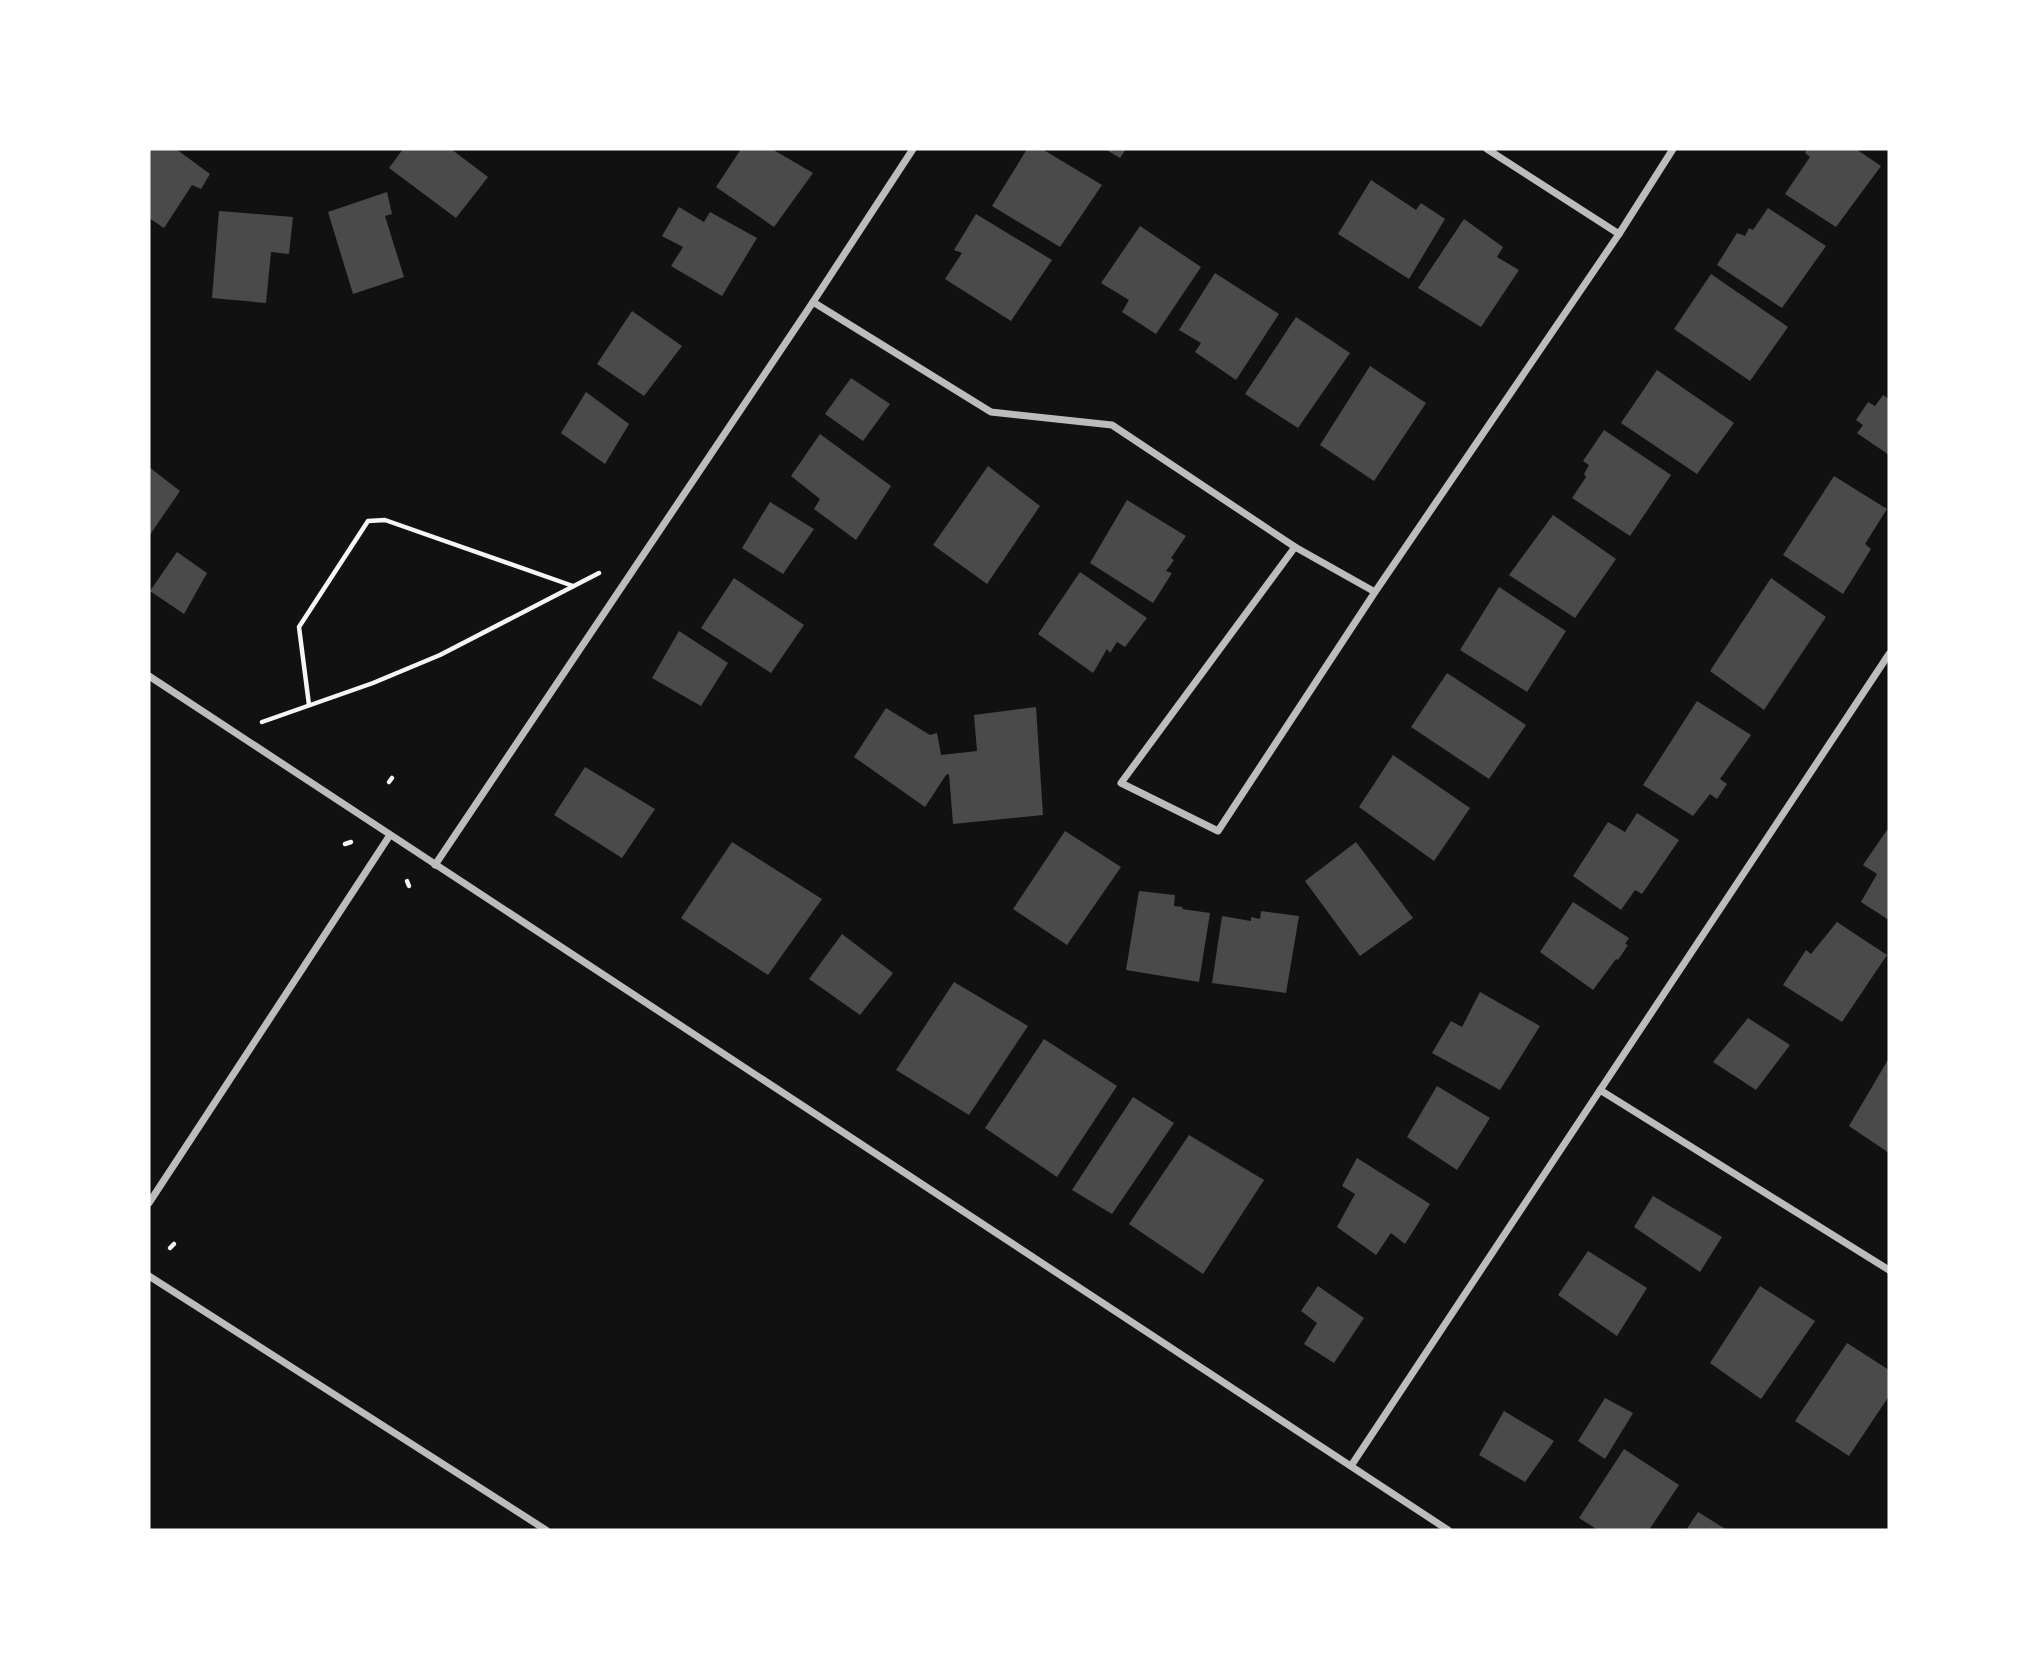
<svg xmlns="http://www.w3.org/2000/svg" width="2038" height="1679" font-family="'Fira Sans',sans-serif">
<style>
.building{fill:#4a4a4a}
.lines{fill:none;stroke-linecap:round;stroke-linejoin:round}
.path{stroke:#f5f5f5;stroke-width:4.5}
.minor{stroke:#bcbcbc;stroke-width:7}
</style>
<rect width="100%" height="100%" fill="#111"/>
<g class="building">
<path d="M149,149H176L210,174L201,189L192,185L164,228L149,218Z"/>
<path d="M403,149H451L488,177L456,218L389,168Z"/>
<path d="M741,149H772L813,173L774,227L716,187Z"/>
<path d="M1027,149H1042L1102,185L1060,247L992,206Z"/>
<path d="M1105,149H1126L1120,158Z"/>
<path d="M1807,149H1856L1881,166L1836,227L1785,194L1810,157L1805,153Z"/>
<path d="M1371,180L1416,210L1421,203L1445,219L1409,279L1338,234Z"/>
<path d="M387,192L392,214L385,216L404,277L353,294L328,212Z"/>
<path d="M679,207L704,222L710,212L757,238L722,296L671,266L683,247L662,236Z"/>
<path d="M1768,208L1826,246L1782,308L1717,265L1737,233L1745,236L1749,228L1753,230Z"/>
<path d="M219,211L293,217L289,254L271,252L266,303L212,298Z"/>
<path d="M976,214L1052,260L1011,321L945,279L962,253L954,250Z"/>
<path d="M1464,219L1503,247L1497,257L1519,270L1481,327L1418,288Z"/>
<path d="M1140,226L1201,267L1156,334L1122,312L1129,300L1101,283Z"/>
<path d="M1215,273L1279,314L1236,380L1195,352L1201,343L1179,330Z"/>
<path d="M1711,274L1788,327L1750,381L1674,329Z"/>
<path d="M632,311L682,346L644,396L597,364Z"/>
<path d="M1296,317L1350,353L1298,428L1245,394Z"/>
<path d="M1370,366L1426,403L1374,481L1320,445Z"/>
<path d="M1657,370L1734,423L1697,474L1621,423Z"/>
<path d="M851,378L890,404L863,441L825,414Z"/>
<path d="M586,392L629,424L605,464L561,433Z"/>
<path d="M1883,395L1889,399V455L1857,433L1863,425L1856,420L1868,402L1875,406Z"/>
<path d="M1604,430L1671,475L1630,536L1572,498L1586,477L1584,474L1589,465L1583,461Z"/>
<path d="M820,434L891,486L856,540L814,509L820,499L791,476Z"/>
<path d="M988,466L1040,506L987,584L933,545Z"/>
<path d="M149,467L180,491L149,536Z"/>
<path d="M1834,476L1887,509L1865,544L1871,549L1843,594L1783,555Z"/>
<path d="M1127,500L1186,536L1171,558L1174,560L1166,571L1172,573L1153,603L1090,563Z"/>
<path d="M770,502L814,529L783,574L742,548Z"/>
<path d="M1553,515L1616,559L1575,618L1509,575Z"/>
<path d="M177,552L207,573L184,614L150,591Z"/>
<path d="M1080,572L1147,618L1125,647L1117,642L1110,653L1107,649L1093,673L1038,634Z"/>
<path d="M734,578L804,625L771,673L701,628Z"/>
<path d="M1771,578L1826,617L1764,710L1710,671Z"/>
<path d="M1499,587L1566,631L1527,692L1460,650Z"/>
<path d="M679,631L728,663L701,706L652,678Z"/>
<path d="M1447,673L1526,725L1489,779L1411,727Z"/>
<path d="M1697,701L1751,735L1720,779L1727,784L1717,799L1710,794L1693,816L1643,785Z"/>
<path d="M1036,707L1043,815L953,824L949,774L946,775L925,807L854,757L886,708L930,735L937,733L941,755L977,751L974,715Z"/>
<path d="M1393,755L1470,808L1434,861L1359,807Z"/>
<path d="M585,767L655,809L622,858L554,815Z"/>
<path d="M1637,813L1679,840L1642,894L1635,890L1621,910L1573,876L1608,822L1625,832Z"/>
<path d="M1887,830L1889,831V920L1861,902L1877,874L1863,865Z"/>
<path d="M1065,831L1121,867L1067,945L1013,909Z"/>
<path d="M732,842L822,899L768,975L681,918Z"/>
<path d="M1356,842L1413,918L1360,956L1305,881Z"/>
<path d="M1139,891L1175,895L1174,906L1183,907L1182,909L1210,913L1199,982L1126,970Z"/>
<path d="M1573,902L1629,938L1625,944L1628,945L1618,960L1616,959L1593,990L1540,952Z"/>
<path d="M1261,911L1299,916L1286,993L1212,983L1222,916L1251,921V917L1260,919Z"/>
<path d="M1837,922L1887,955L1842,1022L1783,985L1806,950L1811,954Z"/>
<path d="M842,934L893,973L860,1015L809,979Z"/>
<path d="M954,982L1028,1026L969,1115L896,1070Z"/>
<path d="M1480,992L1540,1026L1500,1090L1432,1053L1451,1021L1462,1027Z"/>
<path d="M1748,1018L1790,1045L1756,1090L1713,1062Z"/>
<path d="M1044,1039L1117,1086L1057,1177L985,1128Z"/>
<path d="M1889,1058V1153L1849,1126Z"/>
<path d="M1437,1086L1490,1118L1457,1170L1407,1137Z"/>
<path d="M1133,1097L1174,1123L1112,1214L1072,1190Z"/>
<path d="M1189,1135L1264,1180L1203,1274L1129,1224Z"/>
<path d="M1357,1158L1430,1204L1405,1244L1391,1233L1376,1255L1337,1227L1355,1194L1342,1186Z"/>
<path d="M1653,1196L1722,1237L1700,1272L1634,1227Z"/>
<path d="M1588,1251L1647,1288L1617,1336L1558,1295Z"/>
<path d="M1318,1286L1364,1318L1334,1363L1304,1344L1317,1323L1301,1311Z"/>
<path d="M1760,1286L1815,1321L1761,1399L1710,1363Z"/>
<path d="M1847,1343L1889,1370V1396L1849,1456L1795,1421Z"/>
<path d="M1605,1398L1633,1413L1605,1459L1578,1441Z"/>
<path d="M1504,1411L1554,1441L1525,1482L1479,1455Z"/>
<path d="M1624,1449L1679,1485L1649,1530H1598L1579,1518Z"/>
<path d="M1698,1512L1727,1530H1686Z"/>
</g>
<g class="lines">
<g class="path">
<path d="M309,705L299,627L368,521L385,520L573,586"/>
<path d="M262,722L373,683L440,655L599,573"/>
<path d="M389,782L392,778"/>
<path d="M345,844L351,842"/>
<path d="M407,881L409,886"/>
<path d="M170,1248L174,1244"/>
</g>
<g class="minor">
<path d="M1487,149L1619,234"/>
<path d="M813,302L991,412L1112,425L1295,547"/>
<path d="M1375,592L1295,547L1121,783L1218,831L1375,592L1619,234L1673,149"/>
<path d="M149,676L1448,1530"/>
<path d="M435,865L813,302L913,149"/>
<path d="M1600,1090L1889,1270"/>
<path d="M149,1203L390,835"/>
<path d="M149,1276L546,1530"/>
<path d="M1351,1466L1889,654"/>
</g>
</g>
<rect width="2038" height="1679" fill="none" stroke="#ffffff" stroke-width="301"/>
</svg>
